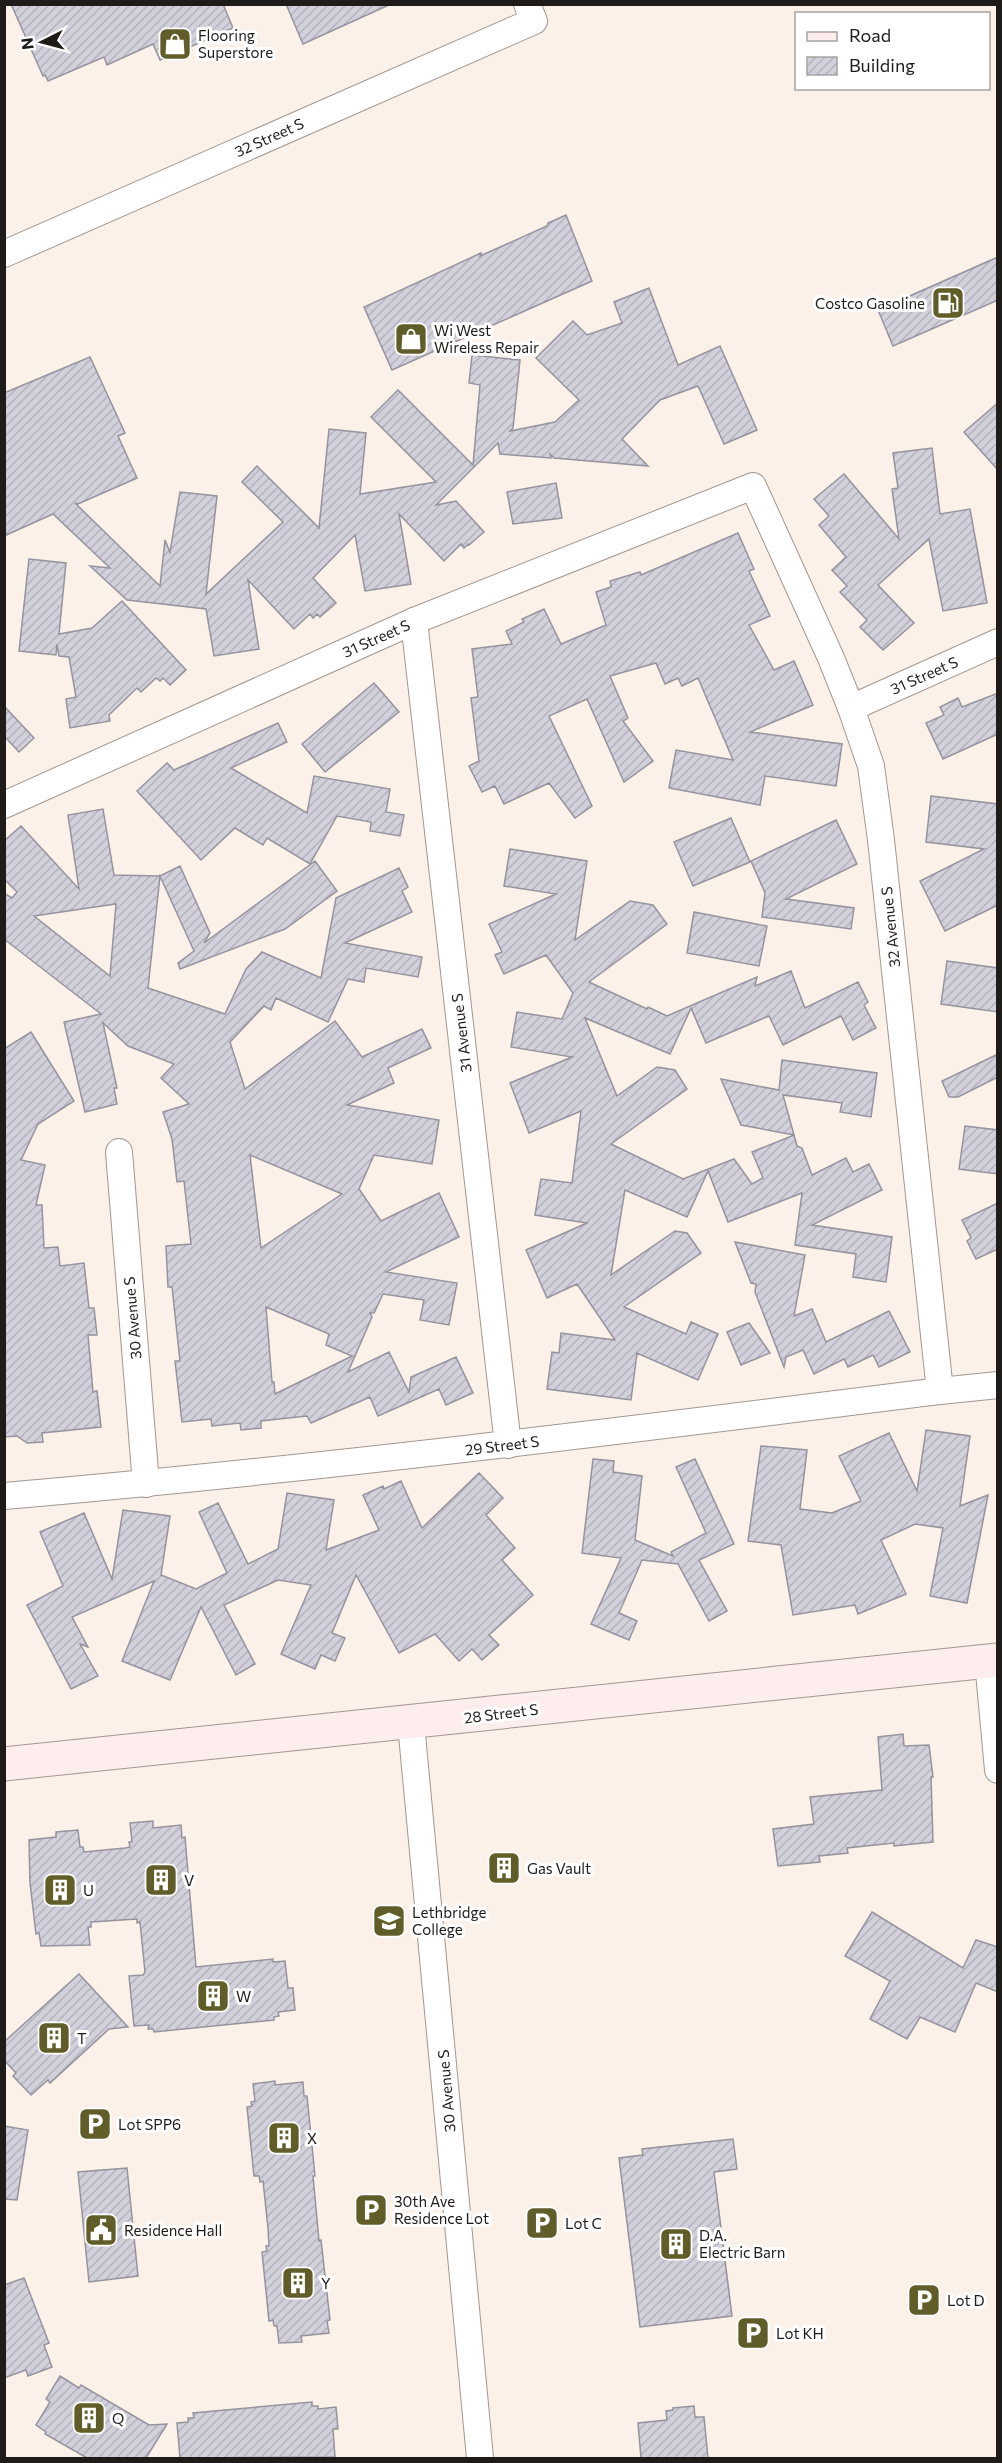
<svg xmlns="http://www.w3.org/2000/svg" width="1002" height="2463" font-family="Commissioner,sans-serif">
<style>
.building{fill:url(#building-hatch);stroke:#95939d;stroke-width:1.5;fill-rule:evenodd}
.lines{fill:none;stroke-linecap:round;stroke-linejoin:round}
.street-casing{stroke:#a19790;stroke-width:28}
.secondary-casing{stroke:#a19790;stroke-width:35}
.street{stroke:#fff;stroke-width:26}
.secondary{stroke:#fdeded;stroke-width:33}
.labels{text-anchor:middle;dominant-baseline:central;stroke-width:6;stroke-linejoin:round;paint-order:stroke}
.poi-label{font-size:15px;fill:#1f1b19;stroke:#fff;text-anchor:start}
.street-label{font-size:15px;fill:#1f1b19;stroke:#fff}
</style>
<defs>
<pattern id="building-hatch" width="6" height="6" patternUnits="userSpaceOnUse" patternTransform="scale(1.5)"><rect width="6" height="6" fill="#d2d0db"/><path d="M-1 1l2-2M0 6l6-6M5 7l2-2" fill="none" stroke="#b4b2bb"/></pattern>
</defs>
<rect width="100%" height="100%" fill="#fbf1e9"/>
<g class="building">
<path d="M11,4H223L233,28L160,60L153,44L107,65L104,57L48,81L45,75L43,76Z"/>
<path d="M286,4H391L303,44Z"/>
<path d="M566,215L592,281L392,370L364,307L481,253L480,256L547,226L548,223Z"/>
<path d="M998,257V300L893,346L878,310Z"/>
<path d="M649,288L678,365L720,346L757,430L724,444L698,386L660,400L622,439L648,466L554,458L550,454L551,458L500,454L498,443L436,505L456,501L484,532L469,545L468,544L464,548L461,544L444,561L399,514L411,584L365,591L355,535L313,578L336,603L320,617L317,614L313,618L310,614L294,629L248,580L259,649L214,656L206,609L127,600L90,566L110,568L53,514L4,536V393L90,357L125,433L118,436L137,478L78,504L75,503L160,586L165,540L170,552L180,492L217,496L206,594L283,522L242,482L257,466L319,528L329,429L366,433L360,494L436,482L371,417L398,390L473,465L480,385L469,383L472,355L520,360L513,428L510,431L555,422L579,400L536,358L573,321L587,335L622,323L614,302Z"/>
<path d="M998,403V470L964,432Z"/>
<path d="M932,448L940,514L970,509L987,603L943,611L929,539L878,585L914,623L883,650L860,627L867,620L840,592L847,586L832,570L846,557L819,525L829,516L814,499L844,474L899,539L892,489L898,488L893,453Z"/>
<path d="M556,483L562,518L513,524L507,492Z"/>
<path d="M738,533L754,569L749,571L770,616L749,625L774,670L794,661L813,705L750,732L842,744L836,786L765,776L760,805L669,788L676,750L733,760L698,678L682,686L678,678L665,684L656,663L610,676L628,718L623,721L653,761L624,782L587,699L549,716L592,806L575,818L549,783L504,804L495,786L482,792L469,766L479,761L471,698L478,697L472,649L512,644L506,631L524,622L522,619L544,609L561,644L606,625L596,592L611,587L610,581L640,572L641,575Z"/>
<path d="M29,559L66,563L59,634L92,628L122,601L186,670L170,685L163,678L160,681L156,678L141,692L137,688L109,715L110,721L70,728L66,699L76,697L69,657L59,656L57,644L56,655L19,651Z"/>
<path d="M374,683L399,712L325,772L302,744Z"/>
<path d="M998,693V734L943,759L926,723L944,715L940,707L958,698L962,707Z"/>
<path d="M4,706L34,738L19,752L4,736Z"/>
<path d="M278,723L287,742L231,768L307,813L314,776L390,789L386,812L404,815L400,836L370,831L371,822L337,816L310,864L267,838L263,845L235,828L201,860L137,791L167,763L174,770Z"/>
<path d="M931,796L998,804V905L945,931L920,881L984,849L926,842Z"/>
<path d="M103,809L114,875L160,876L180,866L210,933L204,943L315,861L337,891L285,929L180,969L178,963L194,951L160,876L148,988L225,1014L246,969L262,952L321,978L336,898L399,868L408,887L402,891L412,912L345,943L422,957L418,977L366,968L364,982L348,979L328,1022L276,998L271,1010L264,1006L230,1042L245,1089L335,1021L362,1057L422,1029L431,1048L388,1068L394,1083L347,1105L439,1120L432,1164L374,1155L359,1189L381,1221L439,1193L459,1237L386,1272L457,1283L449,1325L420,1320L424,1300L383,1294L374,1313H370L372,1317L348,1372L389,1352L409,1392L411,1377L456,1357L473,1393L446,1405L439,1389L378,1416L370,1397L311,1423L307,1416L261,1421V1428L241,1430L240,1423L212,1426L211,1419L182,1422L175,1361H180L172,1287H168L166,1246L191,1244L184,1181L177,1182L172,1139L163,1112L189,1104L161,1078L174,1064L128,1046L103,1023L117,1088H114L117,1104L85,1112L64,1022L101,1014L4,939V893L12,898L17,892L4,879V841L21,826L79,889L68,815ZM116,904L110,976L34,916L95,907ZM250,1155L342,1194L261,1248ZM266,1307L329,1334L326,1345L352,1356L275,1394L274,1382H272Z"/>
<path d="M731,818L750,862L693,886L674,842Z"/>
<path d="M836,820L857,864L786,899L854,908L851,929L762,917L765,893L751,861Z"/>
<path d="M510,849L587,861L575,940L630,901L653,905L667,924L589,982L647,1009L648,1007L667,1016L757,977L755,986L791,971L805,1008L858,982L868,1002L864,1005L876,1028L853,1040L841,1016L783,1045L769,1016L706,1043L691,1008L670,1054L585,1018L617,1096L657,1067L675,1070L687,1089L611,1144L683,1179L734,1159L752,1184L763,1178L752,1152L794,1135L797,1146L802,1148L812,1175L846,1158L853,1172L869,1164L882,1190L812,1225L892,1237L886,1282L853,1277L856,1254L795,1245L802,1193L728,1222L708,1171L687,1217L625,1190L611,1275L675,1231L687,1233L701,1253L624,1307L686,1334L691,1322L718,1334L698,1380L637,1353L631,1400L547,1389L552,1352L559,1353L561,1333L615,1340L577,1284L547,1298L526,1250L587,1223L535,1215L541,1179L572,1183L581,1111L529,1133L510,1083L572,1057L511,1047L517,1012L562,1019L573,993L546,955L504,974L495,955L502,952L489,924L556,894L504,886Z"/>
<path d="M694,912L767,926L759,966L687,953Z"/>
<path d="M947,961L998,968V1012L941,1004Z"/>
<path d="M31,1032L74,1101L38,1124L21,1160L45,1165L36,1205H42L44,1248L58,1247L60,1266L84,1263L89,1308H94L97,1335H88L93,1392L97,1391L101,1427L42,1433L43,1442L27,1443L17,1436L4,1437V1049Z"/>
<path d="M998,1054V1077L958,1097H949L942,1081Z"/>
<path d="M782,1060L877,1073L871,1117L840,1112L842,1103L783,1095L794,1135L741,1125L721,1079L779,1090Z"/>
<path d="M965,1126L998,1130V1174L959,1169Z"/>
<path d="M998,1203V1249L976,1259L967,1241L971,1238L962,1220Z"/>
<path d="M735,1242L805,1255L794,1316L812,1309L826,1342L889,1311L910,1352L879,1367L873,1355L848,1367L844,1359L814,1374L803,1350L786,1357L784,1367L755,1292L756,1284L751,1283Z"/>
<path d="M749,1323L770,1353L741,1365L727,1332Z"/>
<path d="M926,1430L970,1436L960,1506L988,1495L967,1603L930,1596L943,1528L915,1524L881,1540L906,1594L858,1614L855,1605L793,1615L781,1545L748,1541L761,1446L807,1450L800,1509L832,1513L861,1501L839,1456L889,1433L917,1491Z"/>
<path d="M593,1459L614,1461L613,1472L642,1476L635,1540L673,1556L671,1552L706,1533L676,1467L695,1459L734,1544L699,1560L727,1611L709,1621L678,1564L642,1560L619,1613L637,1621L629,1640L591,1624L621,1558L582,1553Z"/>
<path d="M479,1473L503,1498L486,1515L515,1548L502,1560L533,1595L489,1635L499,1645L482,1660L472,1649L459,1661L435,1634L399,1653L356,1575L332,1633L345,1638L335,1661L321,1655L315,1669L281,1654L311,1585L278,1580L224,1605L255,1664L236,1675L201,1607L170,1680L122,1661L154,1581L72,1617L88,1647L80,1644L98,1676L71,1689L27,1605L63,1586L40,1532L84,1513L112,1579L123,1510L170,1516L161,1575L196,1589L227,1573L199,1512L218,1503L248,1564L278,1549L287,1493L334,1500L326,1550L379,1530L363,1495L383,1486L384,1489L401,1481L422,1528Z"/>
<path d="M903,1734L904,1746L929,1745L933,1777H931L933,1842L894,1846V1843L847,1848L848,1853L819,1856L820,1862L778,1866L773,1829L814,1824L810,1797L882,1790L878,1737Z"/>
<path d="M153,1821V1828L181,1825L182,1838L185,1837L196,1967L273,1959V1962L285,1961L288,1988H293L295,2010L278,2012L279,2016L274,2017V2020L154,2032L153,2029H148L149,2025L134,2026L129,1976L143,1975L145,1972L140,1922L137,1923V1919L91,1922V1927H88L90,1945L41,1946L39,1933L36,1934L30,1883L29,1840L56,1837V1832L78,1830L80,1847H83L84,1852L125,1848L130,1847L129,1842H132L130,1823Z"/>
<path d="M872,1912L963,1968L976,1940L998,1947V1992L976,1983L955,2032L920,2017L907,2039L870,2019L890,1981L845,1956Z"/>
<path d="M79,1974L128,2027L109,2029L50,2083L48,2080L31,2095L13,2076L16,2073L4,2060V2042Z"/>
<path d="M275,2081V2085L303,2082L304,2096H307L315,2176H313L319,2241L321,2240L330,2320L327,2321L329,2333L301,2336L302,2342L279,2343L277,2326H274L273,2320L269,2321L262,2252L267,2251L266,2246H269L268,2228L263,2181L260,2182L259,2176H254L247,2107L252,2106L251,2102L255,2101L253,2084Z"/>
<path d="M4,2126L28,2130L17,2200L4,2199Z"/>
<path d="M733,2139L737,2169L714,2172L732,2316L640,2327L619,2158L643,2155L642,2149Z"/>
<path d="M127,2168L138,2276L89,2282L78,2172Z"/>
<path d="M24,2278L49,2343L44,2345L52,2367L28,2376L26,2370L4,2378V2285Z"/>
<path d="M60,2376L79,2388L81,2385L149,2425L167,2424L146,2458H87L45,2434L46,2432L36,2425L50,2402L46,2399Z"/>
<path d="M312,2402V2406H318V2409L336,2407L338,2429H333L335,2457L180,2458L177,2423L188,2422V2418H194L193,2413Z"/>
<path d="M694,2406L695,2417H704L708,2458H641L638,2423L667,2420L666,2411L673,2410V2408Z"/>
</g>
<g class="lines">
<g class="street-casing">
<g id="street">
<path d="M4,254L534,21L527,4"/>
<path d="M414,621L508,1445"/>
<path d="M851,708L998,642"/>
<path d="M4,805L414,621L753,486L831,658L851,708L871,766L881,840L940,1391"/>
<path d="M119,1152L146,1484"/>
<path d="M4,1496C317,1469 628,1430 940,1391L998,1385"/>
<path d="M988,1661L998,1770"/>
<path d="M411,1724L480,2458"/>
</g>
</g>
<g class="secondary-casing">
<path id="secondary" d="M4,1764C336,1731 666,1693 998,1660"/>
</g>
<use href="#street" class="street"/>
<use href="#secondary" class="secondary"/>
</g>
<defs>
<g id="shop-square" transform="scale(1.725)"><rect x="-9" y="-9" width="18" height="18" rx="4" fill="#605d29" stroke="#fff"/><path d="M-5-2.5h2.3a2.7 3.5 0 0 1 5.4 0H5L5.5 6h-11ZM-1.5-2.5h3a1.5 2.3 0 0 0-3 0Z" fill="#fff"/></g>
<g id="fuel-square" transform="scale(1.725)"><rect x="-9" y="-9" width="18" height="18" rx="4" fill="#605d29" stroke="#fff"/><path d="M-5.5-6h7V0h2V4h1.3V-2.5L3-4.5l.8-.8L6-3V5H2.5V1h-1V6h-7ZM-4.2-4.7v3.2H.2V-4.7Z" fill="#fff"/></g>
<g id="building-square" transform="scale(1.725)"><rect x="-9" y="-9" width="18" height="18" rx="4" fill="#605d29" stroke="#fff"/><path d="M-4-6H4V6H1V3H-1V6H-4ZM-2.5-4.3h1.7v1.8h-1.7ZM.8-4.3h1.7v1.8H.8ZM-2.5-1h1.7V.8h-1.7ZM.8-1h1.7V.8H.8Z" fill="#fff"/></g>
<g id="university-square" transform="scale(1.725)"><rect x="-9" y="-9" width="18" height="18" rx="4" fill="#605d29" stroke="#fff"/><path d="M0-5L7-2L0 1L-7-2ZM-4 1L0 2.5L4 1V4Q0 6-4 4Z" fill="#fff"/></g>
<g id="parking-square" transform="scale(1.725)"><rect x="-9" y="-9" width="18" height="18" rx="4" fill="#605d29" stroke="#fff"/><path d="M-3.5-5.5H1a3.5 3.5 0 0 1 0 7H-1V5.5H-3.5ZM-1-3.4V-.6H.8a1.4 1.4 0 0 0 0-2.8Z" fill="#fff"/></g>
<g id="civic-square" transform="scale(1.725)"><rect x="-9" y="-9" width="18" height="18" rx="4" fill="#605d29" stroke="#fff"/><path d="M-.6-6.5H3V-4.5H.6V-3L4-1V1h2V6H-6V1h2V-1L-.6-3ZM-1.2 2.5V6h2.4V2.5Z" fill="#fff"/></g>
</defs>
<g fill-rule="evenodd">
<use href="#shop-square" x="175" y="44"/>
<use href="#fuel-square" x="948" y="303"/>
<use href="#shop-square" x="411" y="339"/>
<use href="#building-square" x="504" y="1868"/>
<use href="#building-square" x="161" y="1880"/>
<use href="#building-square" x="60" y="1890"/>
<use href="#university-square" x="389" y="1921"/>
<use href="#building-square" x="213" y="1996"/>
<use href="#building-square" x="54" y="2038"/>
<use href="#parking-square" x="95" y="2124"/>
<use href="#building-square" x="284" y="2138"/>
<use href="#parking-square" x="371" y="2210"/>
<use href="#parking-square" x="542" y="2223"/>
<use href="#civic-square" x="101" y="2230"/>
<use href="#building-square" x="676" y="2244"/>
<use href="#building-square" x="298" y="2283"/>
<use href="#parking-square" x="924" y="2300"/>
<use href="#parking-square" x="753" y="2333"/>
<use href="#building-square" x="89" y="2418"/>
</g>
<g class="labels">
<g class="poi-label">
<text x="198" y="35">Flooring<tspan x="198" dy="17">Superstore</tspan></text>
<text x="925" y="303" text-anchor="end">Costco Gasoline</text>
<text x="434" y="330">Wi West<tspan x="434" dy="17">Wireless Repair</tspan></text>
<text x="527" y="1868">Gas Vault</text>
<text x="184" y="1880">V</text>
<text x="83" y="1890">U</text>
<text x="412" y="1912">Lethbridge<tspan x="412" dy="17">College</tspan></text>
<text x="236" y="1996">W</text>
<text x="77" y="2038">T</text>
<text x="118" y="2124">Lot SPP6</text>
<text x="307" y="2138">X</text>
<text x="394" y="2201">30th Ave<tspan x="394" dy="17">Residence Lot</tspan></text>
<text x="565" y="2223">Lot C</text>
<text x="124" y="2230">Residence Hall</text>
<text x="699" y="2235">D.A.<tspan x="699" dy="17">Electric Barn</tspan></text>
<text x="321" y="2283">Y</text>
<text x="947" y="2300">Lot D</text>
<text x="776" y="2333">Lot KH</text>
<text x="112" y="2418">Q</text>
</g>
<g class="street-label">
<text transform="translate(269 137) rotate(-24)">32 Street S</text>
<text transform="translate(376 638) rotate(-24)">31 Street S</text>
<text transform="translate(924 675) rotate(-24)">31 Street S</text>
<text transform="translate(890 927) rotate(-96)">32 Avenue S</text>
<text transform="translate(461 1033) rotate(-97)">31 Avenue S</text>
<text transform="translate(132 1318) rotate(-95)">30 Avenue S</text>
<text transform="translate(502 1445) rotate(-7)">29 Street S</text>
<text transform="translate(501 1713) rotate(-7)">28 Street S</text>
<text transform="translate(446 2091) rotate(-95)">30 Avenue S</text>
</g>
</g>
<rect width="1002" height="2463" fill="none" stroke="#1f1b19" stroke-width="12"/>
<rect x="795" y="12" width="195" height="78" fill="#ffffff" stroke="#a5a4a3" stroke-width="1.5"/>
<rect x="807" y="32" width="30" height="9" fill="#fdeded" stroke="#a5a4a3" stroke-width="1.5"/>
<text x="849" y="42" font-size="18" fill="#1f1b19">Road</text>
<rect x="807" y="57" width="30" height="18" fill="url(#building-hatch)" stroke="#a5a4a3" stroke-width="1.5"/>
<text x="849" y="72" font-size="18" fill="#1f1b19">Building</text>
<g transform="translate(42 42) rotate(264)" stroke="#ffffff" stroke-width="4.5" paint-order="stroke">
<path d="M0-4.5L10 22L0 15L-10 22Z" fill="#1f1b19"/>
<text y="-9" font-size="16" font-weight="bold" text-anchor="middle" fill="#1f1b19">N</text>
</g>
</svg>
